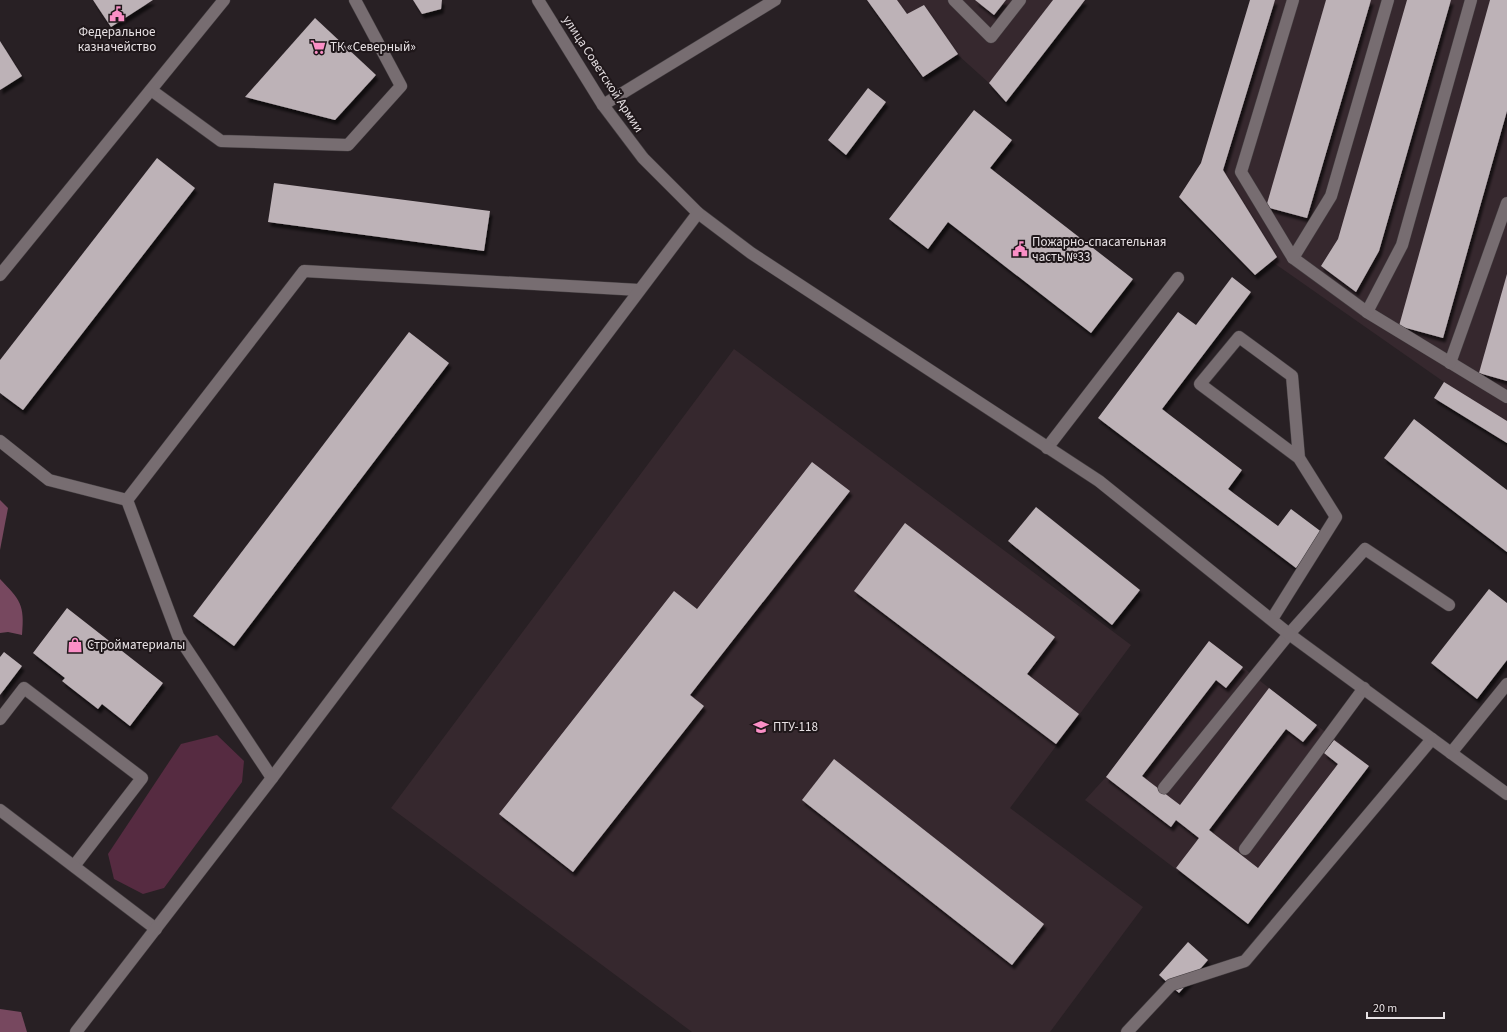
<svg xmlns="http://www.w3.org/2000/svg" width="1507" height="1032" font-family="'Source Sans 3',sans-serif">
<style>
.built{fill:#36282e}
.green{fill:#562b41}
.forest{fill:#77485f}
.building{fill:#bdb2b7;filter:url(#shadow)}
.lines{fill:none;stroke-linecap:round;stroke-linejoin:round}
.lane-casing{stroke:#443e41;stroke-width:13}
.street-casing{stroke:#443e41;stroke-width:13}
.lane{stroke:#776d71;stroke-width:12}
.street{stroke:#776d71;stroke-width:12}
.labels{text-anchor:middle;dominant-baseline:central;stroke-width:4;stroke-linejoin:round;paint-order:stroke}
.poi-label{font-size:13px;fill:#e7e1e4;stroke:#1f171a;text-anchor:start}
.street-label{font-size:13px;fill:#e7e1e4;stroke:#1f171a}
</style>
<defs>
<filter id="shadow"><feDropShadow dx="2.5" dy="4.5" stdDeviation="1" flood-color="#0009"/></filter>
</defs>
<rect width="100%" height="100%" fill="#282024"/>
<g class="built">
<path d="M867,0H1085L1006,102L989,83L958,55L923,77Z"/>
<path d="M1250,0H1507V443L1434,398L1444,382L1271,261L1255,275L1179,197L1201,163Z"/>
<path d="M734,349L1131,645L1010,808L1143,907L1050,1032H692L391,808Z"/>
<path d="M1209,641L1369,766L1248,924L1085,800L1106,777Z"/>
</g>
<path class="green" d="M217,735L244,761L242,782L164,888L143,894L114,879L108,854L181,744Z"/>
<g class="forest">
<path d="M0,500L8,508L0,550Z"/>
<path d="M0,564V579C20,600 25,604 22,635L8,632L0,633Z"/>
<path d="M0,1009L21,1012L27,1032H0Z"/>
</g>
<g class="building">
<path d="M93,0H153L111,27Z"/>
<path d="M413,0H442L441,9L422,14Z"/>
<path d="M867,0H897L907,14L924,5L958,54L923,77Z"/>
<path d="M975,0H1006L994,15Z"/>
<path d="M1053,0H1085L1006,102L989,83Z"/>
<path d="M1250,0H1275L1223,170L1277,257L1255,275L1179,197L1201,163Z"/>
<path d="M1326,0H1371L1307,218L1266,207Z"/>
<path d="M1407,0H1451L1379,251L1356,292L1321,266L1338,239Z"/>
<path d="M1490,0H1507V111L1443,338L1399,326Z"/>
<path d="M315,18L376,75L335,120L245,97Z"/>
<path d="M0,41L22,76L0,90Z"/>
<path d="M868,88L886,102L846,155L828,140Z"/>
<path d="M974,110L1012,140L990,168L1133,279L1091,333L948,222L928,249L889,219Z"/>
<path d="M157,158L195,188L23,410L0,393V360Z"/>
<path d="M274,183L490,211L484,251L268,222Z"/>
<path d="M1507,274V381L1479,373Z"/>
<path d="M1232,277L1251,292L1162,409L1242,470L1228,489L1278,526L1291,509L1323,533L1296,568L1098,418L1178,312L1196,325Z"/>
<path d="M409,332L449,363L234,646L193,616Z"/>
<path d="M1444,382L1507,421V443L1434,398Z"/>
<path d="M1414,419L1507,490V552L1384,458Z"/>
<path d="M812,462L850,491L690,695L704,706L573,872L499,814L674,591L697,609Z"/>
<path d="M1036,507L1140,590L1112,625L1008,541Z"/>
<path d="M905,523L1055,637L1027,674L1079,714L1056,744L854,591Z"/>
<path d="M1489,589L1507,603V660L1477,699L1431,663Z"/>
<path d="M67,608L163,683L130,726L102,704L98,709L62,681L65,678L33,653Z"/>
<path d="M1209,641L1243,667L1226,688L1216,680L1142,776L1180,805L1269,688L1317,725L1303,742L1286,729L1209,830L1258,868L1338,764L1324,753L1334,740L1369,766L1248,924L1176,868L1199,838L1176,820L1171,827L1106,777Z"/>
<path d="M4,652L22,666L0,695V657Z"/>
<path d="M834,759L1044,924L1012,965L802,800Z"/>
<path d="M1188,942L1208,960L1179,993L1159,975Z"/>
</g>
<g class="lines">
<g class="lane-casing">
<g id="lane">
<path d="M954,0L991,37L1020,0"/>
<path d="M1293,0L1241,172L1293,258L1367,312L1507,397"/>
<path d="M151,90L221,141L348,145L401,86L355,0"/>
<path d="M603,105L775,0"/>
<path d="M1293,258L1331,196L1388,0"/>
<path d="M0,275L224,0"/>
<path d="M1367,312L1402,245L1471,0"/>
<path d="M1450,363L1507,203"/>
<path d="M0,441L49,480L127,500"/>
<path d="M1047,448L1178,278"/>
<path d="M1272,619L1336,517L1299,458L1200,384L1239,337L1292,376L1299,458"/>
<path d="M0,719L24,688L142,778L74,866"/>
<path d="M1451,753L1507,684"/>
<path d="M272,778L178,636L127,500L304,271L639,290"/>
<path d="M1164,788L1289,634L1365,549L1449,605"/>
<path d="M0,810L156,929"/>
<path d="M1245,849L1364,688"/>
<path d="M1127,1032L1171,985L1245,961L1432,739"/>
</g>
</g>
<g class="street-casing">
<g id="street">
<path d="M538,0L603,105L643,158L698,213L751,253L1099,481L1289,634L1507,794"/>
<path d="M76,1032L272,778L698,213"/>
</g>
</g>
<use href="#lane" class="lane"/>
<use href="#street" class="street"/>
</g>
<defs>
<g id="civic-bare" transform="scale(1.2)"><path d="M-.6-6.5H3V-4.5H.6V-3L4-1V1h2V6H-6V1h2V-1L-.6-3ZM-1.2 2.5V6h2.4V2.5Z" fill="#fa8fc6" stroke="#1f171a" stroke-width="2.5" paint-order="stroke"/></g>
<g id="supermarket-bare" transform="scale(1.2)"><path d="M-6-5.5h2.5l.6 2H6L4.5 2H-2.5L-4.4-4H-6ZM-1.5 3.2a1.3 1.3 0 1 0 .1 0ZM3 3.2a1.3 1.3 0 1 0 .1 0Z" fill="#fa8fc6" stroke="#1f171a" stroke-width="2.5" paint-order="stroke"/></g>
<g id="shop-bare" transform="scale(1.2)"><path d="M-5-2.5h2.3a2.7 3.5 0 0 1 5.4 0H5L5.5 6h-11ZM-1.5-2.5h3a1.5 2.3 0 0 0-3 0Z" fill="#fa8fc6" stroke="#1f171a" stroke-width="2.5" paint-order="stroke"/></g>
<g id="university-bare" transform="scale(1.2)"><path d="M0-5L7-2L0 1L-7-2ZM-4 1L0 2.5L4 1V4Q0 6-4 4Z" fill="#fa8fc6" stroke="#1f171a" stroke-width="2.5" paint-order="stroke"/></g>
</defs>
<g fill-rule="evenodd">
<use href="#civic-bare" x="117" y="14"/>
<use href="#supermarket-bare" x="318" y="47"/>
<use href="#civic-bare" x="1020" y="249"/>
<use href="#shop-bare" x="75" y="645"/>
<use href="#university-bare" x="761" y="727"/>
</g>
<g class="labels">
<g class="poi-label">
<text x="117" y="32" text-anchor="middle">Федеральное<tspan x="117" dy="15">казначейство</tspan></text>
<text x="330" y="47">ТК «Северный»</text>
<text x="1032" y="242">Пожарно-спасательная<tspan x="1032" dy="15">часть №33</tspan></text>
<text x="87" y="645">Стройматериалы</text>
<text x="773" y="727">ПТУ-118</text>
</g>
<g class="street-label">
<text transform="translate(603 74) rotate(57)">улица Советской Армии</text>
</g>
</g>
<path d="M1367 1012v6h77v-6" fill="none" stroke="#e7e1e4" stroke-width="2"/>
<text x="1373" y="1012" font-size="12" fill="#e7e1e4" stroke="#1f171a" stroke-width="3" paint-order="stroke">20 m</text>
</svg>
